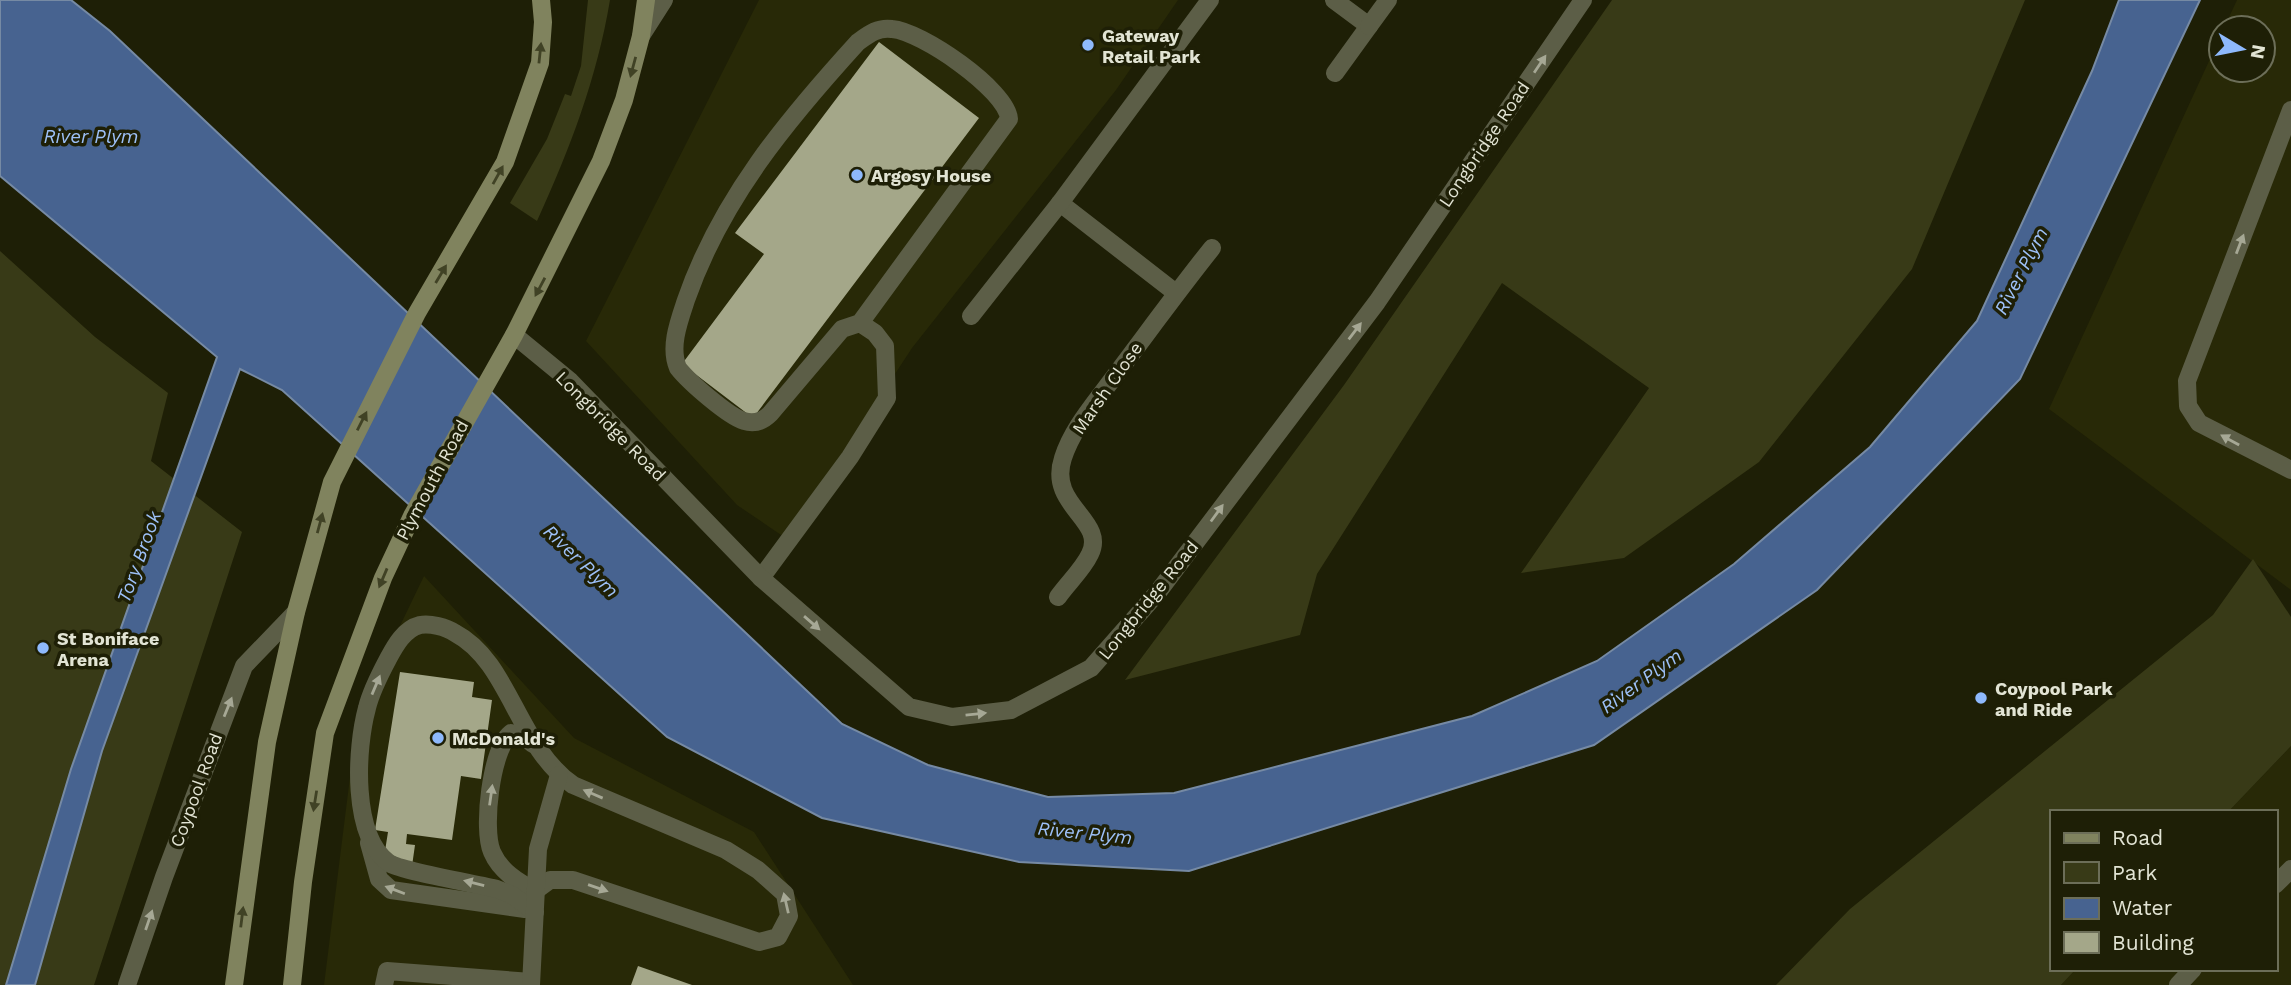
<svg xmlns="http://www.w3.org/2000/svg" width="2291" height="985" font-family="'Work Sans',sans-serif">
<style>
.built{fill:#282907}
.green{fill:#383a17}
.water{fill:#476390;stroke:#768aa4;stroke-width:2}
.building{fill:#a4a789}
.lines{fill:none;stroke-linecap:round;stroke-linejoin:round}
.service{stroke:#5c5e47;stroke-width:18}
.minor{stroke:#5c5e47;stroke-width:18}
.secondary{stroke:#80835e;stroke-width:18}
.oneway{fill:#404225}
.oneway2{fill:#a6a895}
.poi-dot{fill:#8eb9fc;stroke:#1e1f06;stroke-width:2.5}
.labels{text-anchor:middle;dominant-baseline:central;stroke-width:7;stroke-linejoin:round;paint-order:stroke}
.poi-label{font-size:18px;font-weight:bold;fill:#e2e4d4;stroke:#1e1f06;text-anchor:start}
.street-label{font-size:18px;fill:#e2e4d4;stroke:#1e1f06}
.water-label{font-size:19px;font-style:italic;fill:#9dc0f7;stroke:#1e1f06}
</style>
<rect width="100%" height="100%" fill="#1e1f06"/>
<g class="built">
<path d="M759,0H1178L1116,90L912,348L787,539L737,505L586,341Z"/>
<path d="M2237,0H2291V590L2049,409L2221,35V70H2263V28H2224Z"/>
<path d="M424,576L574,738L754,832L853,985H324L358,713Z"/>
<path d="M2291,746V985H2061L2076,969H2275V812H2228Z"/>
</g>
<g class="green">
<path d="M588,0H610C597,78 570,149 537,221L510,203L547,139L565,94L571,96L581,66Z"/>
<path d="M1612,0H2025L1912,269L1759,462L1624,558L1521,573L1649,388L1502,283L1317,574L1300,635L1125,680L1344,385Z"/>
<path d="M0,251L95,337L168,393L151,461L242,532L94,985H0Z"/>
<path d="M2253,559L2291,617V746L2228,812H2051V969H2076L2061,985H1776L1850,909L2213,615Z"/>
</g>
<path class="water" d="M0,0H71L110,31L842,724L928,765L1048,797L1174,793L1472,716L1597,661L1734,564L1870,447L1977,321L2092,71L2119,0H2200L2020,379L1817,590L1594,745L1189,871L1019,862L822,818L667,737L282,390L240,369L102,751L35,985H6L71,769L217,357L0,176Z"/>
<g class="building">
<path d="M879,42L979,118L753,418L682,364L764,254L735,233Z"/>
<path d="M400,672L474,682L472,697L492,700L481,779L461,776L452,840L407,834L406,844L415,845L412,866L385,851L388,832L375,830Z"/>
<path d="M638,966L692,985H631Z"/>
</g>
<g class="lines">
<g class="service">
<path d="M641,36L664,0"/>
<path d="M2291,110L2187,381L2188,406L2199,423L2291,470"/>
<path d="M761,578L850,457L887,398L885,346L875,333L860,323L842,329L770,414C763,421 754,424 744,421C728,416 689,382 678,368C669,347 679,321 686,300C721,199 787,120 858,42C869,34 878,27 892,29C921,31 1007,90 1009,119L860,323"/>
<path d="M533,744L522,735L511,733C491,749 482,829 492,852C500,871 518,882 535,891"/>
<path d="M369,843L379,879L391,890L525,909"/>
<path d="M2275,885L2291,869"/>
<path d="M535,912L512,895L497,889C477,884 401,871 389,863C351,836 356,748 367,708C371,691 380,674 388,659C395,646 404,629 420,625C430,623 446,627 455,633C510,662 517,746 573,785L726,850L758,870L785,894L789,916L778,937L759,942L573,880H550L535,891"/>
<path d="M384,985L387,971L531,982"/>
<path d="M531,985L538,849L559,775"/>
<path d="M2178,985L2193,969"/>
</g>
<g class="minor">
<path d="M1334,0L1369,26L1335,73"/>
<path d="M1369,26L1388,0"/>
<path d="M1060,203L1176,293"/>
<path d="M971,316L1060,203L1210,0"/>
<path d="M514,335L570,381L761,578L909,707L952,717L1011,710L1091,668L1158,592L1377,302L1583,0"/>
<path d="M1058,597C1068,583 1083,569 1090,554C1107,520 1047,506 1063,458C1072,430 1091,408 1108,385C1143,339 1176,293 1212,248"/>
<path d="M127,985L164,877L244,666L296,612"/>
</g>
<g class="secondary">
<path d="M234,985L267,742L296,612L332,482L417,313L505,162L540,63L543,22L541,0"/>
<path d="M292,985L303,882L325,733L383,578L412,516L514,335L601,161L624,100L641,36L646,0"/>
</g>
</g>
<defs><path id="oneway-solid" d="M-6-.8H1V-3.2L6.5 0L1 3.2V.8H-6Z" transform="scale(1.75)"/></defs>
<g class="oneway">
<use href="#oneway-solid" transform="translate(540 53) rotate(-84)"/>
<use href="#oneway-solid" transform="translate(633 67) rotate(105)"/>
<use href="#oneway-solid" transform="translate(498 175) rotate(-61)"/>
<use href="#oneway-solid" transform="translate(441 274) rotate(-59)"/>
<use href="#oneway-solid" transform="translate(540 287) rotate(118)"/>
<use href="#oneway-solid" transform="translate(362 421) rotate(-63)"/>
<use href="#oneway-solid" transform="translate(320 523) rotate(-75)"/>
<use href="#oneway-solid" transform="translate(383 578) rotate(113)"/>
<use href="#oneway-solid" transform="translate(315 801) rotate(99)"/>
<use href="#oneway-solid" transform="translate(242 917) rotate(-83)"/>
</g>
<g class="oneway2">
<use href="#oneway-solid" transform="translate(1540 64) rotate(-56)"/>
<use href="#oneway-solid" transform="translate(2240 244) rotate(-69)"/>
<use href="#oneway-solid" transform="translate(1355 331) rotate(-53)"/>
<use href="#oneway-solid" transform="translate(2230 440) rotate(-151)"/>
<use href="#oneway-solid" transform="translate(1217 513) rotate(-54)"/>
<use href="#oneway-solid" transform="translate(812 623) rotate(41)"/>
<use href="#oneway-solid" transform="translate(376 685) rotate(-67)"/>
<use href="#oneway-solid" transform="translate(228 707) rotate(-68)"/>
<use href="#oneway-solid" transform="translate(976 714) rotate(-6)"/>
<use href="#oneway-solid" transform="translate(593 794) rotate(-157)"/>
<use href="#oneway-solid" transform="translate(491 795) rotate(-82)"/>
<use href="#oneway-solid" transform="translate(474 883) rotate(-166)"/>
<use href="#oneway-solid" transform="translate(598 888) rotate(19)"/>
<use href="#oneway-solid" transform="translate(395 890) rotate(-159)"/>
<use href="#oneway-solid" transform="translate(786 903) rotate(-103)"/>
<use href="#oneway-solid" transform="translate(149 920) rotate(-71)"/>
</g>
<g class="poi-dot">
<circle cx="1088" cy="45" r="7"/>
<circle cx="857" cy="175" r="7"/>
<circle cx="43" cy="648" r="7"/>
<circle cx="1981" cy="698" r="7"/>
<circle cx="438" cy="738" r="7"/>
</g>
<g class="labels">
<g class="poi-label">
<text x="1102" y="35">Gateway<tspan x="1102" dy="21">Retail Park</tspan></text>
<text x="871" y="175">Argosy House</text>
<text x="57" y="638">St Boniface<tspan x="57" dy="21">Arena</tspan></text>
<text x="1995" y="688">Coypool Park<tspan x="1995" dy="21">and Ride</tspan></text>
<text x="452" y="738">McDonald's</text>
</g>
<g class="street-label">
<text transform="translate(1484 144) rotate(-56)">Longbridge Road</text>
<text transform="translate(1107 388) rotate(-55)">Marsh Close</text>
<text transform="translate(611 426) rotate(45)">Longbridge Road</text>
<text transform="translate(432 480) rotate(-62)">Plymouth Road</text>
<text transform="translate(1148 600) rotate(-51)">Longbridge Road</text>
<text transform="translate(196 790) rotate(-70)">Coypool Road</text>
</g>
<g class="water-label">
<text x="91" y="136">River Plym</text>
<text transform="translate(2021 271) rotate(-63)">River Plym</text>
<text transform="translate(139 557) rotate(-70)">Tory Brook</text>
<text transform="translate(581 561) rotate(44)">River Plym</text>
<text transform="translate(1641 681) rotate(-36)">River Plym</text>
<text transform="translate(1085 833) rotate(6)">River Plym</text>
</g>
</g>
<rect x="2050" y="810" width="228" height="161" fill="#1e1f06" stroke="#6c6e58" stroke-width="2"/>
<rect x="2064" y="833" width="35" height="10" fill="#80835e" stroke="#6c6e58" stroke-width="2"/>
<text x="2112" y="845" font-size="21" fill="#e2e4d4">Road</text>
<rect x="2064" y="862" width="35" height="21" fill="#383a17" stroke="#6c6e58" stroke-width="2"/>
<text x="2112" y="880" font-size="21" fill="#e2e4d4">Park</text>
<rect x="2064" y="898" width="35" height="21" fill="#476390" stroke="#6c6e58" stroke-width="2"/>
<text x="2112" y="915" font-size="21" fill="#e2e4d4">Water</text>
<rect x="2064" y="932" width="35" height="21" fill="#a4a789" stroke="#6c6e58" stroke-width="2"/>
<text x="2112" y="950" font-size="21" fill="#e2e4d4">Building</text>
<g transform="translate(2242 49) rotate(100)"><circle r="33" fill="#1e1f06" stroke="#6c6e58" stroke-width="2"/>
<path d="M0-5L12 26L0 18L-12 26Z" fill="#8eb9fc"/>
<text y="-10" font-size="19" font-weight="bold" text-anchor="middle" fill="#e2e4d4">N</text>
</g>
</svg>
